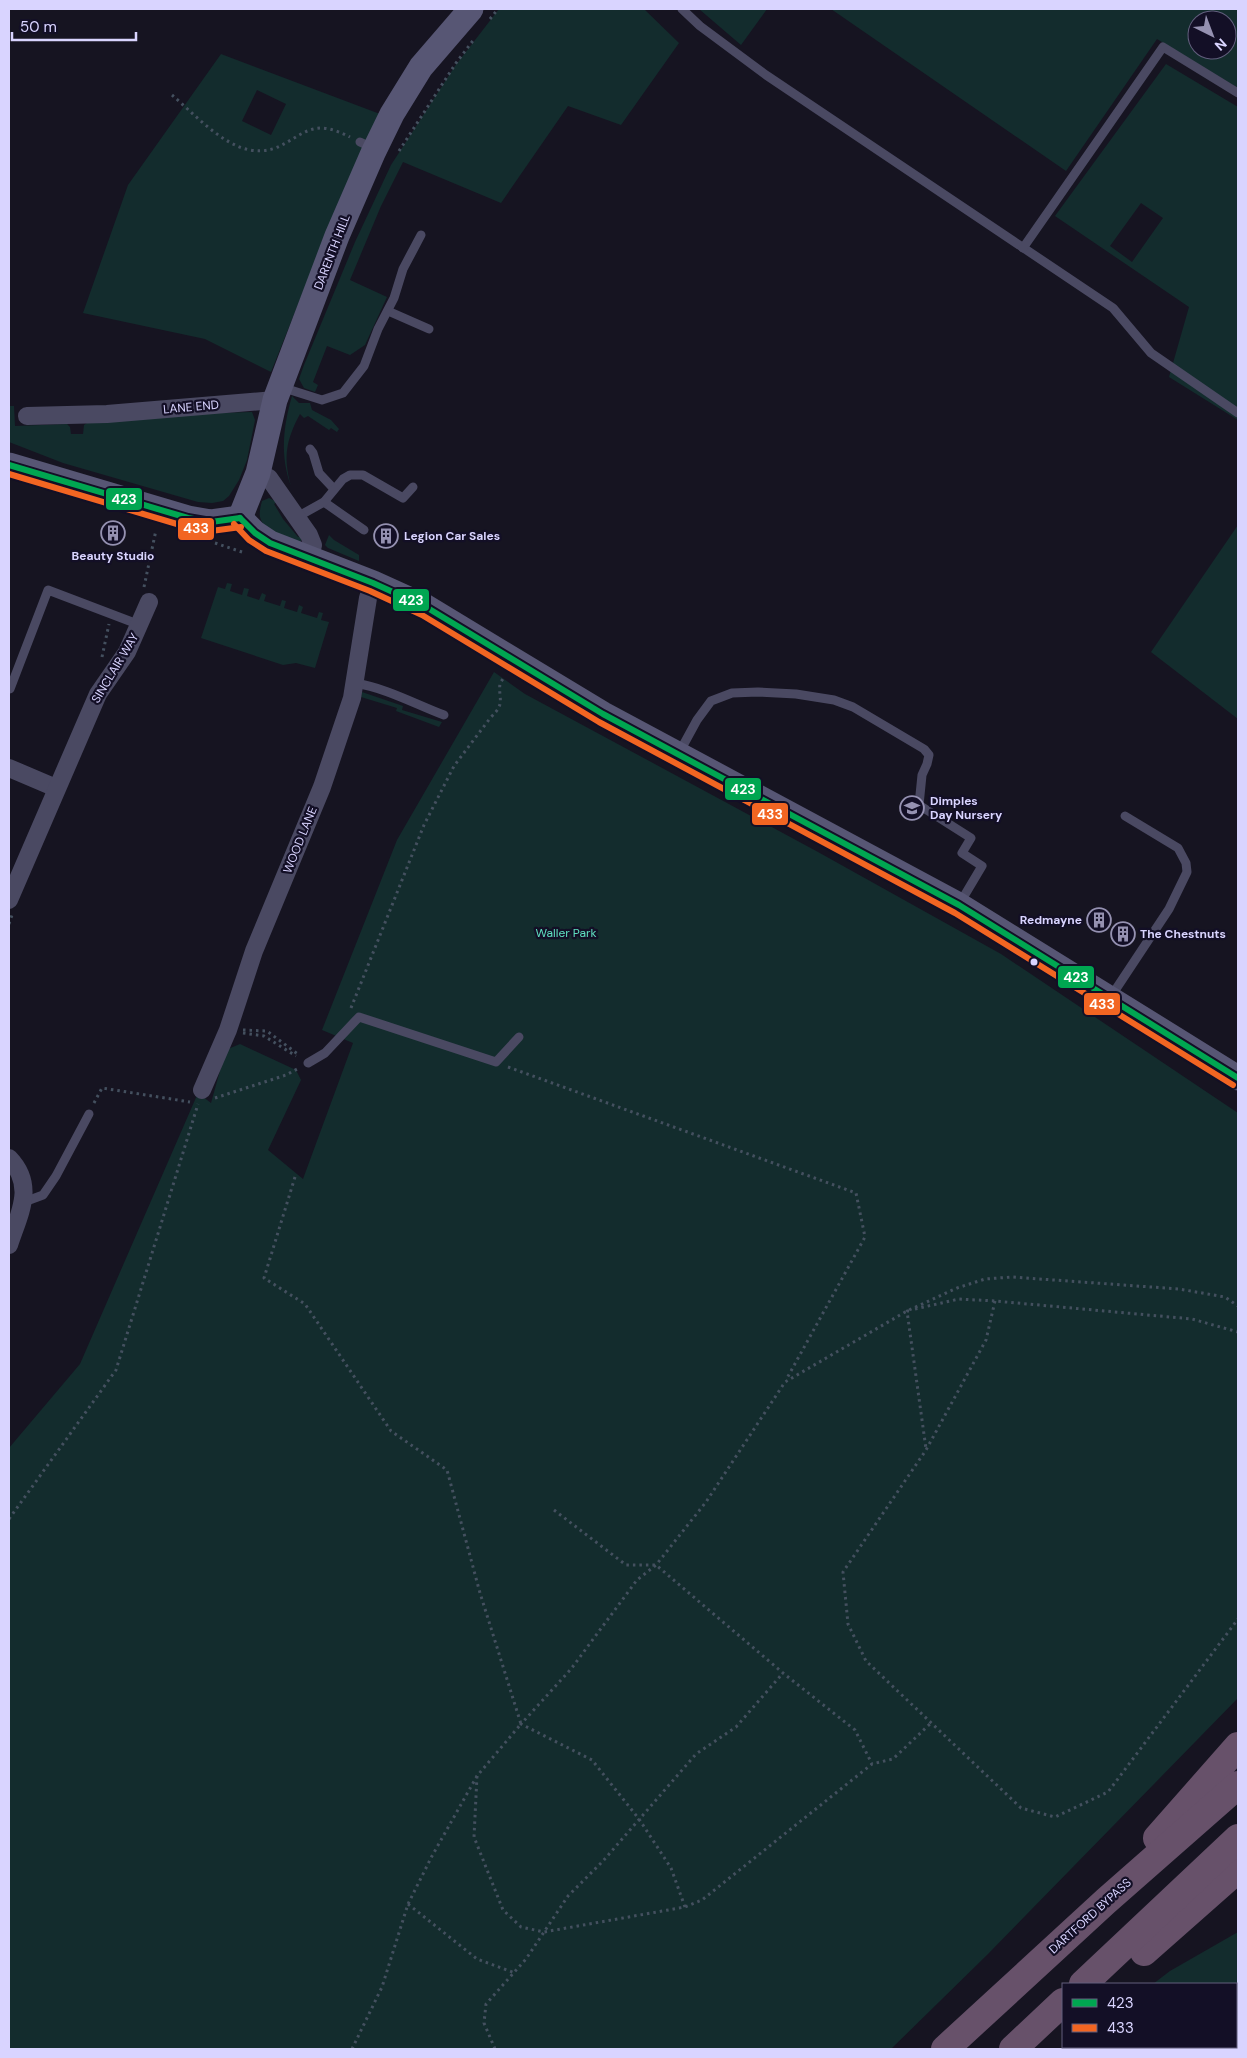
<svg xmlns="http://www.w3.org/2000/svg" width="1247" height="2058" font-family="'DM Sans',sans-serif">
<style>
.green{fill:#132c2d;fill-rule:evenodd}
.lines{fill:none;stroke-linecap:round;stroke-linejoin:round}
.path{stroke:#44505f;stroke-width:3;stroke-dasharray:2.5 4;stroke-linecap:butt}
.lane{stroke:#4a4962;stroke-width:9}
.street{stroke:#4a4962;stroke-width:18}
.secondary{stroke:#575674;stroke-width:25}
.highway{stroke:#67516a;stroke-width:28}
.bus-1-casing{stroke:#130f26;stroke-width:10}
.bus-2-casing{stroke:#130f26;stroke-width:10}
.bus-1{stroke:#00a651;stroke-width:6}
.bus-2{stroke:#f26522;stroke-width:6}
.bus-dot{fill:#d9d4ff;stroke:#130f26;stroke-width:2}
.labels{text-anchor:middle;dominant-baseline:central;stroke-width:4.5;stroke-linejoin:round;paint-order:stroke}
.street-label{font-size:12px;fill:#d9d4ff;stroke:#130f26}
.poi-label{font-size:12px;font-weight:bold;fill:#d9d4ff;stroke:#130f26;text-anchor:start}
.park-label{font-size:12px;fill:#5fe0c0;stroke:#130f26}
.line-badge{stroke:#130f26;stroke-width:2}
.badge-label{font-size:14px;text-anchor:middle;font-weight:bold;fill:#fff}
</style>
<rect width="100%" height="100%" fill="#161421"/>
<g class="green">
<path d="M499,9H644L679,43L621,125L568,106L501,203L403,162L381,206L350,280L387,297L365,345L350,355L327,346L313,382L318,385L315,392L304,388L299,379L304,365L355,242L391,165L455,66Z"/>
<path d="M699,9H767L741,45Z"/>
<path d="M831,9H1238V88L1157,39L1066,171ZM1197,20H1227V50H1197Z"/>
<path d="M221,54L380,114L315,262L271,372L205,339L83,313L128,185ZM257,90L286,104L271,135L242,121Z"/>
<path d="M1166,64L1238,107V420L1169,377L1189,307L1055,216ZM1141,203L1163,218L1132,262L1110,246Z"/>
<path d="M292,396L299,403H310L312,410L331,420L339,429L337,432L331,428L329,430L308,416L304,418L300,414C286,440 283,457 291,486C280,456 283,427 292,396Z"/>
<path d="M9,406H14L15,426L67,424L70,427L71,434H83L84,425L87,423L217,413L252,412L255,420L247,460L239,480L229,496L223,501L212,503L198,502L63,463L9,442Z"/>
<path d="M269,498L277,502L274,504L283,519L298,537L302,535L301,541L299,543C286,538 264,533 260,517C259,512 261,505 262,501Z"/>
<path d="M1238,525V719L1151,652Z"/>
<path d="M329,535L334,540L359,555V561L328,548L325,545Z"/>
<path d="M227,583L232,584L230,591L242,595L244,588L249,589L247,596L259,600L262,593L266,595L264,601L280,606L282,600L286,601L284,608L297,612L299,605L303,607L301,613L317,618L319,612L323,613L321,620L329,622L315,668L296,663L283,665L201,638L218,587L225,589Z"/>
<path d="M494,672L525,694L818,852L1001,954L1238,1113V1698L988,1954L891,2049H9V1448L80,1364L198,1093L211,1103L223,1060L228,1049L240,1044L296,1070L301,1080L268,1150L303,1179L353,1043L322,1030L397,840Z"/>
<path d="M362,692L403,706L402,710L442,722L439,727L396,711L397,708L361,697Z"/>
<path d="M1238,1932V2049H1100L1102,2047H1236V1984H1153L1170,1971Z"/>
</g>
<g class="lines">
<g class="path">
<path d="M490,19L498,9"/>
<path d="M172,95C193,113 222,145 250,150C283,156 295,129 321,128C331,128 342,133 350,137"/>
<path d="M399,151L456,63L475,38"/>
<path d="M215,543L245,553"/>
<path d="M144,587L156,530"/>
<path d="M102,657L109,624"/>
<path d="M9,924L12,915"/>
<path d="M351,1008L424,825L454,766L491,717C506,703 498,699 500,683L505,676"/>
<path d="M243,1030L267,1031L299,1055"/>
<path d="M243,1033L264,1036L296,1056"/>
<path d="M508,1067L856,1193L865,1237L786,1380"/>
<path d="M215,1098L286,1075L299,1068"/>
<path d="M94,1103L102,1088L190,1102"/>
<path d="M295,1177L264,1278L305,1304L391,1431L447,1470L480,1593L521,1724L477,1776L474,1837L503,1910L521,1927L544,1932L685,1907L702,1900L872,1764L893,1759L932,1722"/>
<path d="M995,1301L986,1340L926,1450L843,1572L848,1624L866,1661L1021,1808L1055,1817L1108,1792L1238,1619"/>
<path d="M915,1309L959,1299L995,1301L1192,1319L1238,1332"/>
<path d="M909,1311H907L926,1449"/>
<path d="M554,1510L626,1565H656L783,1673L855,1730L872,1764"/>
<path d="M9,1519L116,1370L198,1104"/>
<path d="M408,1904L477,1959L515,1973"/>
<path d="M685,1907L671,1868L639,1819L592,1760L521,1724L571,1669L637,1580L656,1565L706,1502L785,1382L907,1311L957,1288L985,1279L1012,1277L1179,1289L1225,1297L1238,1306"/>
<path d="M352,2049L382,1987L408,1904L432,1856L477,1776"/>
<path d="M495,2049L484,2023L486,2004L526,1959L568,1896L603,1861L696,1754L736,1727L783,1673"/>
</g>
<g class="lane">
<path d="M682,9L700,26L766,75L1113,308L1151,353L1238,413"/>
<path d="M360,142L375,149"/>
<path d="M1023,248L1163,47L1238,93"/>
<path d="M388,311L429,329"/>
<path d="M281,387L322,400L343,393L364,366L378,329L394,298L403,269L421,235"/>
<path d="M310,449L313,453L319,473L334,489"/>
<path d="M324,502L364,530"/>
<path d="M297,517L324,502L343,479L350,475H363L403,498L413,487"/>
<path d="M355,683C386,688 415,704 444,715"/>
<path d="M10,689L48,590L140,625"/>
<path d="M679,753L697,720L711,701L732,693L758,692L796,694L834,700L853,707L924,749L929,755L927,764L922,775L919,805L971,838L962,853L982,866L960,903"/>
<path d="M1110,998L1169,909L1187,872L1186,863L1178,848L1125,816"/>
<path d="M308,1063L325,1053L359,1017L496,1062L519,1037"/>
<path d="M24,1202L43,1195L56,1176L89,1114"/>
</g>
<g class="street">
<path d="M27,416L107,414L275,400"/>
<path d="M258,473L269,478L309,535L313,545L310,557"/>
<path d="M9,768L56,788"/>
<path d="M9,900L98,694L127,652L149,602"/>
<path d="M202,1090L228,1030L254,951L322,787L352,698L368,598L373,583"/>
<path d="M9,1158C36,1186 19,1214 9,1245"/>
</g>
<g class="secondary">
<path d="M9,465L188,518L211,522L240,518"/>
<path d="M240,518L255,533L270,543L373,583L426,607L603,714L959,905L1238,1078"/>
<path d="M240,518L258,473L275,400L337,236L373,153L392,114L421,67L471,9"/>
</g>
<g class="highway">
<path d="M1157,1838L1238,1746"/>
<path d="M1144,1952L1238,1869"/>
<path d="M1083,1984L1238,1838"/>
<path d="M945,2049L1106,1901L1238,1785"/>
<path d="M1013,2049L1063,2002"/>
</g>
<g class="bus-1-casing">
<g id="bus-1">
<path d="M9,465L188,518L211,522L240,518"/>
<path d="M240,518L255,533L270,543L373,583L426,607L603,714L959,905L1238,1078"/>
</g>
</g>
<g class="bus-2-casing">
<g id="bus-2">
<path d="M9,474L187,527L211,531L241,527"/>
<path d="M234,524L249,540L266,551L370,591L422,615L599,722L955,913L1233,1085"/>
</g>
</g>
<use href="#bus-1" class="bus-1"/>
<use href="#bus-2" class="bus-2"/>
</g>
<defs>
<g id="building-ring" transform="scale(1.25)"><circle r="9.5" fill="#130f26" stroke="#9591b1" stroke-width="1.5"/><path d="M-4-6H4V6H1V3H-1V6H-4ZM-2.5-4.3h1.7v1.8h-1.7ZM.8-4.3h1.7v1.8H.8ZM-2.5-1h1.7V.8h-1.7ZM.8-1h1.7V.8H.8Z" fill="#9591b1"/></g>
<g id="school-ring" transform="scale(1.25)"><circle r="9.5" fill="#130f26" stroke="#9591b1" stroke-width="1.5"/><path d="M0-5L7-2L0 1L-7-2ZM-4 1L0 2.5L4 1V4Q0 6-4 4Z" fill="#9591b1"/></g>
</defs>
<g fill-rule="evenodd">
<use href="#building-ring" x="113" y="533"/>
<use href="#building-ring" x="386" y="536"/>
<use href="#school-ring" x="912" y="808"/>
<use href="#building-ring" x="1099" y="920"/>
<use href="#building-ring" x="1123" y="934"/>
</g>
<circle class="bus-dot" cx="1034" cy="962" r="4.5"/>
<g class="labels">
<g class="street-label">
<text transform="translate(332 252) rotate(-69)">DARENTH HILL</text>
<text transform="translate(191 407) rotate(-5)">LANE END</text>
<text transform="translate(115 668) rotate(-59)">SINCLAIR WAY</text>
<text transform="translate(300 840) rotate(-68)">WOOD LANE</text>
<text transform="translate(1090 1916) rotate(-42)">DARTFORD BYPASS</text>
</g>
<g class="poi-label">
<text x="404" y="536">Legion Car Sales</text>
<text x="113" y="556" text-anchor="middle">Beauty Studio</text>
<text x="930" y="801">Dimples<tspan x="930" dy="14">Day Nursery</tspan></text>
<text x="1082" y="920" text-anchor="end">Redmayne</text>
<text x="1140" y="934">The Chestnuts</text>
</g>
<g class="park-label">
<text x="566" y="933">Waller Park</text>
</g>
</g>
<g class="line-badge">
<rect x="105" y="487" width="38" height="24" rx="5" fill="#00a651"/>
<rect x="177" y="517" width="38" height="24" rx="5" fill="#f26522"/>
<rect x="392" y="588" width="38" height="24" rx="5" fill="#00a651"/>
<rect x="724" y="777" width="38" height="24" rx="5" fill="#00a651"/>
<rect x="751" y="802" width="38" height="24" rx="5" fill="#f26522"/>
<rect x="1057" y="965" width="38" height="24" rx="5" fill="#00a651"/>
<rect x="1083" y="992" width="38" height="24" rx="5" fill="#f26522"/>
</g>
<g class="badge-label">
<text x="124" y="504">423</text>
<text x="196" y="533">433</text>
<text x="411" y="605">423</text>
<text x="743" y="794">423</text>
<text x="770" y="819">433</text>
<text x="1076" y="982">423</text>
<text x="1102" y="1009">433</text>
</g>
<rect width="1247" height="2058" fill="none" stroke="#d9d4ff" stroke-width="20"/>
<rect x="1062" y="1983" width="175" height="65" fill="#130f26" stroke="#625e7d"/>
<rect x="1072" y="1999" width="25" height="8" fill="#00a651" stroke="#625e7d"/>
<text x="1107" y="2008" font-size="15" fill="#d9d4ff">423</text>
<rect x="1072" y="2024" width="25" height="8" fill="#f26522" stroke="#625e7d"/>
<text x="1107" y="2033" font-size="15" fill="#d9d4ff">433</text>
<g transform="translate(1212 35) rotate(138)"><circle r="24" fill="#130f26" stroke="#625e7d"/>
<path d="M0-4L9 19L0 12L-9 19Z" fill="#9591b1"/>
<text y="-8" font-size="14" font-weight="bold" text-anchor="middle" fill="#d9d4ff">N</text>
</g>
<path d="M12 32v8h124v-8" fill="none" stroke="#d9d4ff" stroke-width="2.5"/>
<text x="20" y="32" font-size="15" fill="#d9d4ff" stroke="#130f26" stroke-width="4" paint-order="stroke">50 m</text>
</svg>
